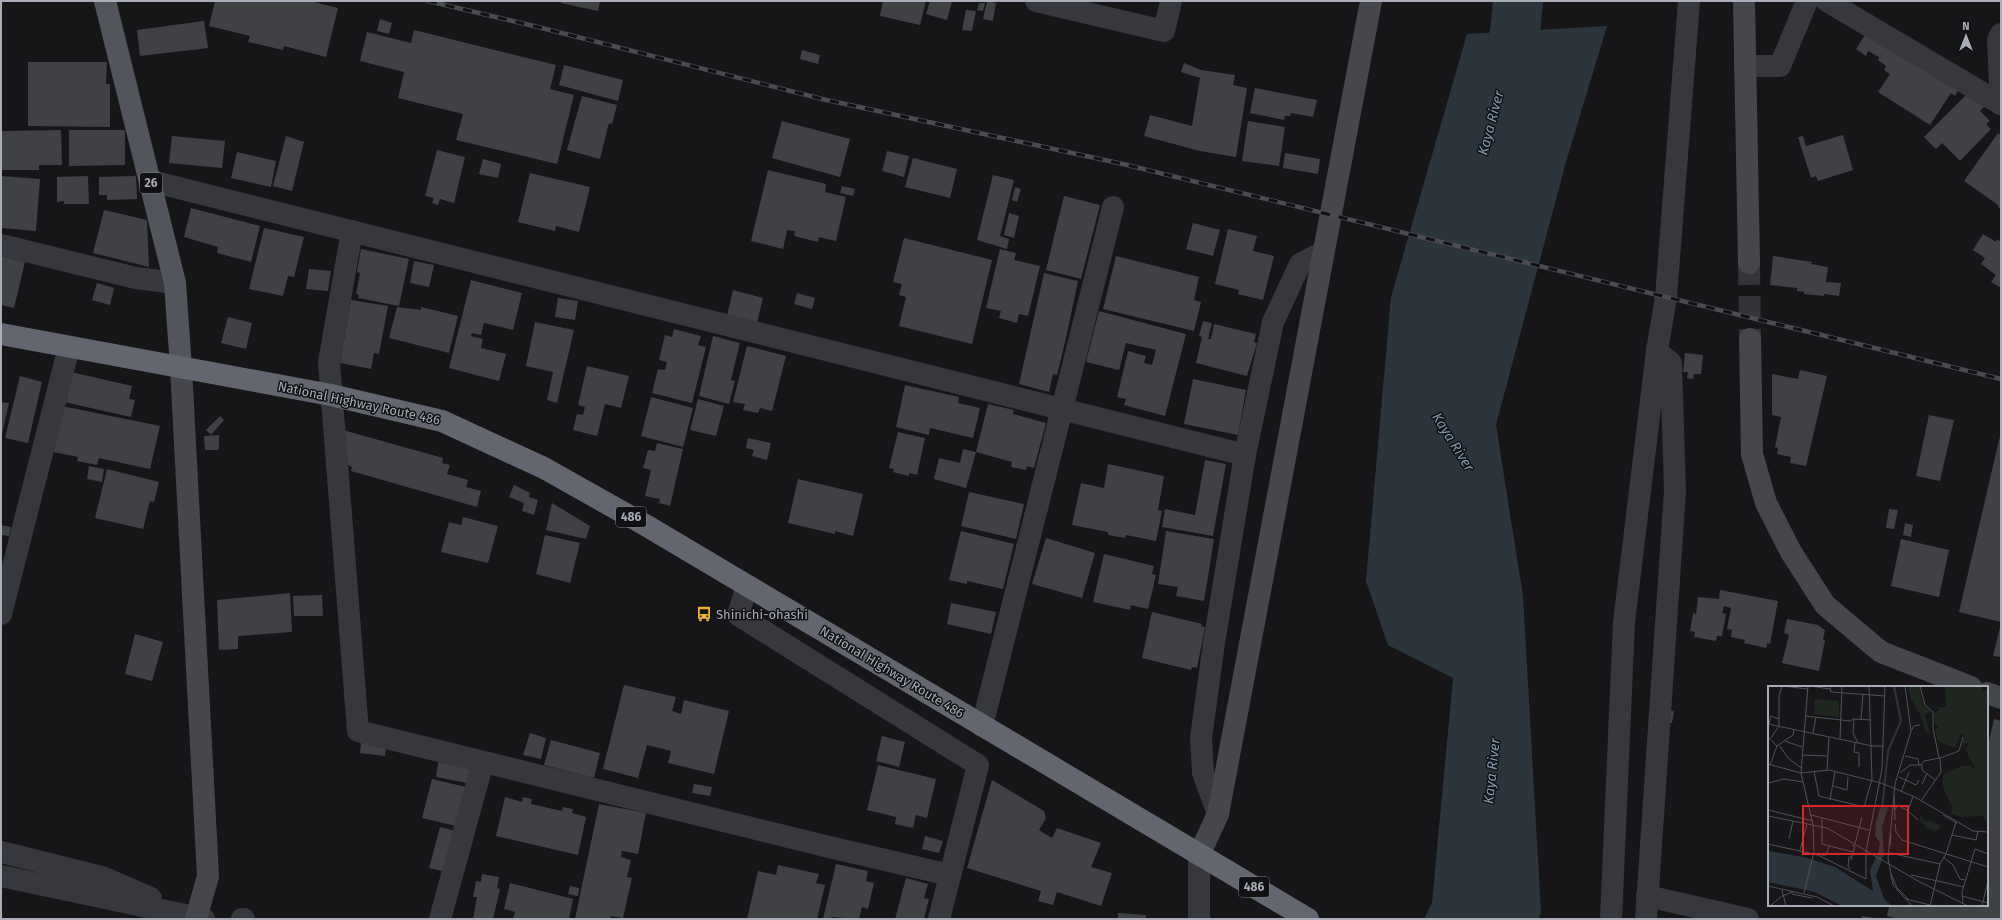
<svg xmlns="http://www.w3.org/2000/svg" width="2002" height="920" font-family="'Fira Sans',sans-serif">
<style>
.water{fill:#2c353c}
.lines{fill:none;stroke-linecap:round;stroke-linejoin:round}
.river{stroke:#2c353c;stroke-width:50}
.building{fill:#404145}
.secondary-tunnel{stroke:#333438;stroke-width:22;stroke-dasharray:22 11;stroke-linecap:butt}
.street{stroke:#37383d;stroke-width:22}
.secondary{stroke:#45474d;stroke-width:22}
.primary{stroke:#53555c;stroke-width:22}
.highway{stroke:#63666e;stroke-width:22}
.rail-casing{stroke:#4a4c52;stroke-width:4.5}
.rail{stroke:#111113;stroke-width:3;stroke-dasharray:9;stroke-linecap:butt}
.labels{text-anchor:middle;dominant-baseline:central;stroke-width:3;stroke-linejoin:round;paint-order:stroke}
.shield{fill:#111113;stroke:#7b7e86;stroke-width:1}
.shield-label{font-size:12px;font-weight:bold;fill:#a8adb8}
.street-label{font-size:13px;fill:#a8adb8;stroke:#111113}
.poi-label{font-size:13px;fill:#a8adb8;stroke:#111113;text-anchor:start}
.water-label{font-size:14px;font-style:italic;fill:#7f9bb3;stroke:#111113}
.inset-river{fill:none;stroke:#2c353c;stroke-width:2}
.inset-road{fill:none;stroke:#505258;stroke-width:1}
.view{fill:#d62828;fill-opacity:0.15;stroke:#d62828;stroke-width:2}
.inset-edge{fill:none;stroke:#a8adb8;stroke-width:2}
</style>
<rect width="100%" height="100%" fill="#161618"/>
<path class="water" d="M1607,26L1566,162L1496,425L1523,596L1541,912L1539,919H1424L1432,903L1453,678L1388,645L1366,581L1391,297L1467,34Z"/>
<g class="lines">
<path class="river" d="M1498,99L1515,33L1518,1"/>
</g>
<g class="building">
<path d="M215,1H310L338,8L326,57L284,46L283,50L248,42L250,36L209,26Z"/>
<path d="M561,1H600L598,11L561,3Z"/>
<path d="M883,1H926L920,25L880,16Z"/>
<path d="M930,1H952L947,20L926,14Z"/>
<path d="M987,1L996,3L993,21L983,19Z"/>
<path d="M979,3H985L983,11L977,10Z"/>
<path d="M966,10L976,11L972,31L962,30Z"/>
<path d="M380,19L392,23L389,34L377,31Z"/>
<path d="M204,21L208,48L140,56L137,30Z"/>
<path d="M414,30L556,65L550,89L574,95L557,164L456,140L463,114L398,98L404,72L360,61L367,32L411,43Z"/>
<path d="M1868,30L1961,86L1955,96L1951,93L1930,125L1878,92L1890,74L1884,70L1886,66L1878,60L1879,57L1868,51L1866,56L1856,49Z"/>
<path d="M802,50L820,55L818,64L800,59Z"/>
<path d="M28,62H107L106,84H110V127L28,126Z"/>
<path d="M1184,63L1201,70L1235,75L1233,85L1247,88L1236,157L1200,151L1144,136L1150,115L1192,126L1200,78L1181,72Z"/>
<path d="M564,65L623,80L618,101L559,85Z"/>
<path d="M1255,88L1317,100L1313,117L1291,113L1290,116H1285L1284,120L1250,113Z"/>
<path d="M1972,89L1987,104L1980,111L1990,121L1986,124L1991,129L1960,161L1942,143L1936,149L1924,137Z"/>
<path d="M582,96L617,105L612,124L609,123L600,159L567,150Z"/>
<path d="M782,121L850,139L840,177L772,158Z"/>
<path d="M1248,121L1285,127L1279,166L1242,161Z"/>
<path d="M61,130L62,165H39V170H1V131Z"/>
<path d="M69,130H125V165L69,166Z"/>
<path d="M1998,133L2001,135V209L1998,207V205L1964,181Z"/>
<path d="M1843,135L1853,170L1818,181L1816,176L1811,178L1798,137L1803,136L1806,146Z"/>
<path d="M172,136L225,141L222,168L169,163Z"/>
<path d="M286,136L304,142L292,191L273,186Z"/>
<path d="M437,150L465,157L454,203L440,199L438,205L432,203L434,198L425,196Z"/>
<path d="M887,151L909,156L904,177L882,171Z"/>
<path d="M237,152L276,161L271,187L231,178Z"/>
<path d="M1285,153L1320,159L1318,174L1283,168Z"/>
<path d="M913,158L957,169L950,198L905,187Z"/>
<path d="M483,159L501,164L498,178L479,174Z"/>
<path d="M768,170L826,184L825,192L846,197L836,241L819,237L818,242L794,236L795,231L787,230L783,249L751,241Z"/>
<path d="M530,173L590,187L579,232L556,226L555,231L518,222Z"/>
<path d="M993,175L1014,180L1000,236L1009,239L1007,249L977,240Z"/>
<path d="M1,176L40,179L36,231L1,228Z"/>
<path d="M88,176L89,204H64V201L57,202V177Z"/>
<path d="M136,176L137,199L107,200V195H99V177Z"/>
<path d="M842,186L855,189L853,196L840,193Z"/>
<path d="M1015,187L1021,189L1017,202L1012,200Z"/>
<path d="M1064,196L1100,205L1081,279L1046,270Z"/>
<path d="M191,208L260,226L251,262L217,253L218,247L184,237Z"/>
<path d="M104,210L147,220L149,267L93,253Z"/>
<path d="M1009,213L1019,216L1014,238L1004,235Z"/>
<path d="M1193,223L1220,230L1213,256L1186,249Z"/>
<path d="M264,228L304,237L294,277L288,276L283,296L249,289Z"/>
<path d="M1228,229L1257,236L1253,251L1274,256L1263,300L1238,294L1239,290L1215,284Z"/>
<path d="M1983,234L1996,242L1997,239L2001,242V288L1991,282L1996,275L1981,264L1985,258L1973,250Z"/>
<path d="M904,238L992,260L972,344L899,326L906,297L899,295L902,284L893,282Z"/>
<path d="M361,249L409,259L399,306L358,298L359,295L356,294L360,273L357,272Z"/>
<path d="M1000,249L1016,253L1014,260L1040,266L1028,316L1019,314L1017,323L999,318L1001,311L986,308Z"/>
<path d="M1,256L25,262L14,308L1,305Z"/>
<path d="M1116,256L1199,277L1194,300L1201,302L1194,331L1103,309Z"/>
<path d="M1773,256L1812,262L1811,264L1828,267L1826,282L1841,283L1839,296L1824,294V296L1804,294V292L1797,291V288L1770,285Z"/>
<path d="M414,261L434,265L429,287L410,283Z"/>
<path d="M309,269L331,271L328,291L306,289Z"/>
<path d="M1044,273L1078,281L1066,338L1057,375L1053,374L1049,392L1019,384Z"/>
<path d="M471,280L522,293L513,330L484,323L481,335L472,333L471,336L483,339L481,348L506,354L499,381L449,368Z"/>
<path d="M97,283L114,288L110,305L92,300Z"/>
<path d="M733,290L763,298L757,323L727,316Z"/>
<path d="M797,293L815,298L812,309L794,304Z"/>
<path d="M558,298L578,301L575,320L555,317Z"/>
<path d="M351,300L388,306L379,354L374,353L371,369L340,363Z"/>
<path d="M397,307L421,310V307L458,316L449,353L389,338Z"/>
<path d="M1099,311L1186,334L1165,416L1124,405L1126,399L1117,397L1128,351L1146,356L1144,363L1152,365L1156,350L1126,343L1119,370L1086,362Z"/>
<path d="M228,317L252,323L246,349L221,343Z"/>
<path d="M1203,321L1212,323L1208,339H1211L1214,324L1256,334L1254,342L1257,343L1247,376L1196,363L1202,337L1199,336Z"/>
<path d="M535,322L574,330L557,403L547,400L553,372L526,366Z"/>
<path d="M674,329L701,336L698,345L706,347L692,403L652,393L658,369L665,370L667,362L659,360L665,335L672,337Z"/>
<path d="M713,336L740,343L731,380L735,381L729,404L699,396Z"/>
<path d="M747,346L786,356L772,411L760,408L758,413L743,410L745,404L733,402Z"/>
<path d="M1685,353L1703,355L1701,374H1694L1693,379L1687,378L1688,372H1683Z"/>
<path d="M587,366L629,376L621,408L605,404L597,436L573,430L577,414L583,415L585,407L578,405Z"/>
<path d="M1800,370L1827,376L1806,466L1790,463L1791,457L1777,454L1778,448L1775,447L1781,417L1772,415V374L1798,379Z"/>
<path d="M71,372L132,386L129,399L135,400L131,417L64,402Z"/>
<path d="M20,376L42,382L28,443L5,438Z"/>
<path d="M1193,379L1246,390L1238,435L1184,424Z"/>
<path d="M905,385L959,397L958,403L980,408L973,438L930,428L929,435L896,427Z"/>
<path d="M651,397L693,408L683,447L641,436Z"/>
<path d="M698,399L724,406L716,436L690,430Z"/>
<path d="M1,402L9,403L2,434H1Z"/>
<path d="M988,404L1014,410L1013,414L1046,423L1034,468L1027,466L1026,470L1011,467L1012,462L976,452Z"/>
<path d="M62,406L160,426L150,469L99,458L97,465L77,461L78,457L53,452Z"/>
<path d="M1929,415L1954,420L1940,481L1916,476Z"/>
<path d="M220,416L224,420L211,435L206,430Z"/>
<path d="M343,430L443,458L442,463L450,465L447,474L468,480L466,487L481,491L477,507L351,471L352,467L346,464Z"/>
<path d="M898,432L925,438L917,475L909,473V476L893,472L894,469L889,468Z"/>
<path d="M219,435V448L218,450H205L204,436Z"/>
<path d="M2000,436H2001V622L1959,612Z"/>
<path d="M748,438L771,443L767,460L752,456L754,450L746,448Z"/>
<path d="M657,443L683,449L670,506L659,503L660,499L645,496L651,470L643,468L648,450L655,451Z"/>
<path d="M963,449L976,452L966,488L934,479L939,458L960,463Z"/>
<path d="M1205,460L1226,464L1213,536L1162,527L1165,509L1195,515Z"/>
<path d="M1108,464L1164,476L1158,510L1162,511L1156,541L1126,535L1125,538L1108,535V532L1072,525L1081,483L1104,488Z"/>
<path d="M89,466L104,469L102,482L87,479Z"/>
<path d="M107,469L159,482L154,502L150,501L143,529L95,518Z"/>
<path d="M798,479L863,494L853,536L835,531V534L788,523Z"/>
<path d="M514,485L530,493L529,497L538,500L534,515L522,511L524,503L509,497Z"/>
<path d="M969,492L1024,504L1016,539L961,526Z"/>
<path d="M552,503L590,526L586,539L546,530Z"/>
<path d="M1889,509L1898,510L1894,529L1886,528Z"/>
<path d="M463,517L498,526L488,563L441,552L449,522L461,525Z"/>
<path d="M1905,523L1913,525L1911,537L1903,535Z"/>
<path d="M1,525L11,527L9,536L1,535Z"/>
<path d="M961,531L1014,544L1003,589L967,581V584L949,580Z"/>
<path d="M1166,531L1214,539L1204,601L1176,596L1178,587L1158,584Z"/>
<path d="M545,535L580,543L570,583L536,574Z"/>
<path d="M1046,538L1095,553L1082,598L1032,584Z"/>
<path d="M1901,539L1949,550L1939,597L1891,586Z"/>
<path d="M1104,554L1154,566L1152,574L1156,575L1148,609L1131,605L1130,610L1093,602Z"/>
<path d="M1720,590L1778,601L1770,644L1767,643L1766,648L1744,643L1745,640L1731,637L1732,630L1727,629L1731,608L1724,606L1722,613L1726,614L1722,636H1717L1716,641L1694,637L1695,632L1690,631L1693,613L1696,614L1698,597L1719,599Z"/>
<path d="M290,593L292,632L238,636V649L219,650L217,600Z"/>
<path d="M322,595L323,616H294L293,596Z"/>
<path d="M951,603L996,612L991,634L947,624Z"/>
<path d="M1152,612L1202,624L1201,626L1205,627L1197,668L1192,667L1191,670L1142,658Z"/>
<path d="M1787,619L1818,625L1825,630L1823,640H1825L1819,671L1782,663L1789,635L1784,633Z"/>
<path d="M2001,623V657L1993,656Z"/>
<path d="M135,634L163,642L152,681L125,674Z"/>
<path d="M624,685L676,697L672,711L681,714L684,700L729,711L714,774L668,763L671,751L647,745L638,778L603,769Z"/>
<path d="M1669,710L1674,711L1672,723H1667Z"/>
<path d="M1994,719L2001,721V919H1900L1887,916L1889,907L1882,905H1987V750Z"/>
<path d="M530,733L546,738L541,759L523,755Z"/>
<path d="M882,736L905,742L899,767L876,761Z"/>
<path d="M551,740L600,753L594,778L544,765Z"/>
<path d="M361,743L386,746L385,756L360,753Z"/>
<path d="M439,758L471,765L467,783L436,777Z"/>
<path d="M878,765L936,779L927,818L916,815L913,828L895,824L896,817L867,810Z"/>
<path d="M432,779L466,787L456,826L422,818Z"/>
<path d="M992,780L1044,811L1046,818L1039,830L1052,838L1057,828L1101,843L1091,867L1112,873L1101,906L1057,892L1053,905L1038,901L1041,891L967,868Z"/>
<path d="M694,784L712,787L710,796L692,793Z"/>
<path d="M505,797L522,802L523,797L532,799L531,804L562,811L563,807L573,809L572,813L586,817L578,855L496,836Z"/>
<path d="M599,804L646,813L638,854L622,851L621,857L631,860L627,877L632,878L623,918L611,916V919H575Z"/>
<path d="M440,827L456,831L446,872L429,868Z"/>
<path d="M925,836L943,841L939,853L922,849Z"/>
<path d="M836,864L868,871L866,881L874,883L868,909L862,907L859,919L832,917L831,919H823Z"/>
<path d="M778,865L819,874L816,883L825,885L817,919H747L758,871L776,875Z"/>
<path d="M482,874L499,877L497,888L500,889L493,919H473L477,897H473L476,881L481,882Z"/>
<path d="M906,878L928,884L924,898L929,899L924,919H895Z"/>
<path d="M510,883L573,899L569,919H513L515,912L504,909Z"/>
<path d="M570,886L579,888L578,896L568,894Z"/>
<path d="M1118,913L1146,915V919H1118Z"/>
<path d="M1862,916L1875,918V919H1861Z"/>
</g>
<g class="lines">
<path class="secondary-tunnel" d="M1749,263L1750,339"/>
<g class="street">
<path d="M1036,1L1164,31L1171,1"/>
<path d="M1827,1L2001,104"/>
<path d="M2001,34L1998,40L2001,104"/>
<path d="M1745,66H1780L1807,1"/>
<path d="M151,181L1245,455"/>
<path d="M352,231L329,362L358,731L829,847L950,875"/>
<path d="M1,245L136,278L175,283"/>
<path d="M747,586L738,615L978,765L939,919"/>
<path d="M1,614L69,347"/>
<path d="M982,726L1113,207"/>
<path d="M1218,814L1203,773L1201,738L1214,643L1245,455L1273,322L1300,264L1323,252"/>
<path d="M1,852L105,878L151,898"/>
<path d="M1,876L204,919"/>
<path d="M1647,896L1748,919"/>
<path d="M242,919H244"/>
<path d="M440,919L483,762"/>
<path d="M1199,919V855"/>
<path d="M1611,919L1624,622L1657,351L1666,297L1689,1"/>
<path d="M1646,919L1675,491L1671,363L1657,351"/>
</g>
<g class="secondary">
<path d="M1744,1L1749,263"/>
<path d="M1750,339L1752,454L1766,503L1791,552L1825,605L1881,652L1971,687"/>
<path d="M181,368L208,876L196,919"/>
<path d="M1987,693L2001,698"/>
<path d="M1199,855L1218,814L1371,1"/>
</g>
<path class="primary" d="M105,1L175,283L181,368"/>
<path class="highway" d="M1,334L331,395L442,421L544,468L647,526L1308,919"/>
<g class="rail-casing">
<path id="rail" d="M428,1L538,27L822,99L1123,164L2001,379"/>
</g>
<use href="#rail" class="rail"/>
</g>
<defs>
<g id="bus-bare" transform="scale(1.2)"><path d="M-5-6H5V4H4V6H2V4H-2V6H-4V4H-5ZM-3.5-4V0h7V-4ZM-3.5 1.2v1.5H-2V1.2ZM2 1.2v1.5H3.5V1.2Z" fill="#f2b134" stroke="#111113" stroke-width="2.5" paint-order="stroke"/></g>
</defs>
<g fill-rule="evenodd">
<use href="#bus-bare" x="704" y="614"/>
</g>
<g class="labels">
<g class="shield">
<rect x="140" y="173" width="22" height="20" rx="3"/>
<rect x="616" y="507" width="30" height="20" rx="3"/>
<rect x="1239" y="877" width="30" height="20" rx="3"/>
</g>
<g class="shield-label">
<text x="151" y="183">26</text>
<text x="631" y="517">486</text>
<text x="1254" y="887">486</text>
</g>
<g class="street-label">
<text transform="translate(359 403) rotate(12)">National Highway Route 486</text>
<text transform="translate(892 672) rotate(31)">National Highway Route 486</text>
</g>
<g class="poi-label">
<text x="716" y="614">Shinichi-ohashi</text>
</g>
<g class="water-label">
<text transform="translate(1491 123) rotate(-75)">Kaya River</text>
<text transform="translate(1453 442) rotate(58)">Kaya River</text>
<text transform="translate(1492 771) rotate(-84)">Kaya River</text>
</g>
</g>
<g transform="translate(1768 686)">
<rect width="220" height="220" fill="#161618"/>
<path d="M140,0H151L155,19L164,26L157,28L162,48L157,44L152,28L143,13ZM177,0H214V5L220,4V137L214,130L193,131L183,128L184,121L175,101V89L193,80H202L208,83L200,69L198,63L201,56L194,60L196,49L193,48L187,62L170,55L167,44L171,41L167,38L166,27L172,24L168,21L174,22L178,19ZM47,13L71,15V31L46,28ZM152,127L156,135H164L177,141L173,140L169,145L160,143L152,134Z" fill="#1e261f"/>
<path d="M120,121L114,142L116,168L108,190L116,213L124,220H74L47,206L0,196V165L36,171L67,181L105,205L102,184L110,167L112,156L107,150L108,135L112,122Z" fill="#2c353c"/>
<path class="inset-river" d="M114,124L120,65L133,35L126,0M175,129L189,137"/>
<path class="inset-road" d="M14,0L40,3M40,0L33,87L61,84L113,97L147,111L205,145L220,146M42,0L62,3M62,0L63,6L117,10M137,0L143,45M152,0L157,19L165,26V42L171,72M37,30L82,35L86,33L103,34M86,33L85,47L90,57M93,33L95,8M0,38L104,60H116M1,38L3,30L11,33M45,47L48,31M0,51L9,60M3,52L11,40V10L14,0M72,53L74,0M17,55L34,61M87,57L86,66L91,67V81M12,60L20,72L33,82M34,69L60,70M137,70L150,73L151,79M172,72L191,65L195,51M0,78L33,87L45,139M2,79L9,60L25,49L26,43M154,79V84L167,94M59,84L61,51M46,85L51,110L96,121L104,93L101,0M132,87L142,79H153L156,75L172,72L173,86L153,115M131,91L148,99L151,94M0,97L16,93L35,96M154,98L159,87M65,100L79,104L80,91M133,106L141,86M126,109L127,134M145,110L140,125L150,134M62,114L67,86M127,123L130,119L140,125M0,124L45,135M43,129L101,144M0,130L59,142L150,195L200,220M54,132V158L85,166M127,138L128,146L134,154L220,181M184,149L208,154L210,145M21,153L25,135M0,158L50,169L98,193V165L114,83L117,0M87,158L94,131M122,160L123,148M32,164L39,138M122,167L172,178M53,169H58L61,160M175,171L185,179L192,193L197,194M83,174L87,160L84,159M82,183L80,180L81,171H84M123,188L129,202L140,213M143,189L196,201M0,200L49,211L66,220M14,204L18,220M36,207L46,166L45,139M24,208L44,212M194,210L220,217M138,213L166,220M195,218L194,206L207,163L220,168M2,220L14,210L25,206M144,220L125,199L120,172L127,98L143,45L146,40L152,39M162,220L172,178L178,168L188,136M214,220L220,195"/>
<path class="view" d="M35,120H140V168H35Z"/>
<rect width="220" height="220" class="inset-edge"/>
</g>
<rect width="2002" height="920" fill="none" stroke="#a8adb8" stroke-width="4"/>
<g transform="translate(1966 36)" stroke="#111113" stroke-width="3" paint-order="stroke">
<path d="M0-3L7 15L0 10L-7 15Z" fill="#a8adb8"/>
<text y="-6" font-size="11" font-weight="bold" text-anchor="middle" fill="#a8adb8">N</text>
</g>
</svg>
